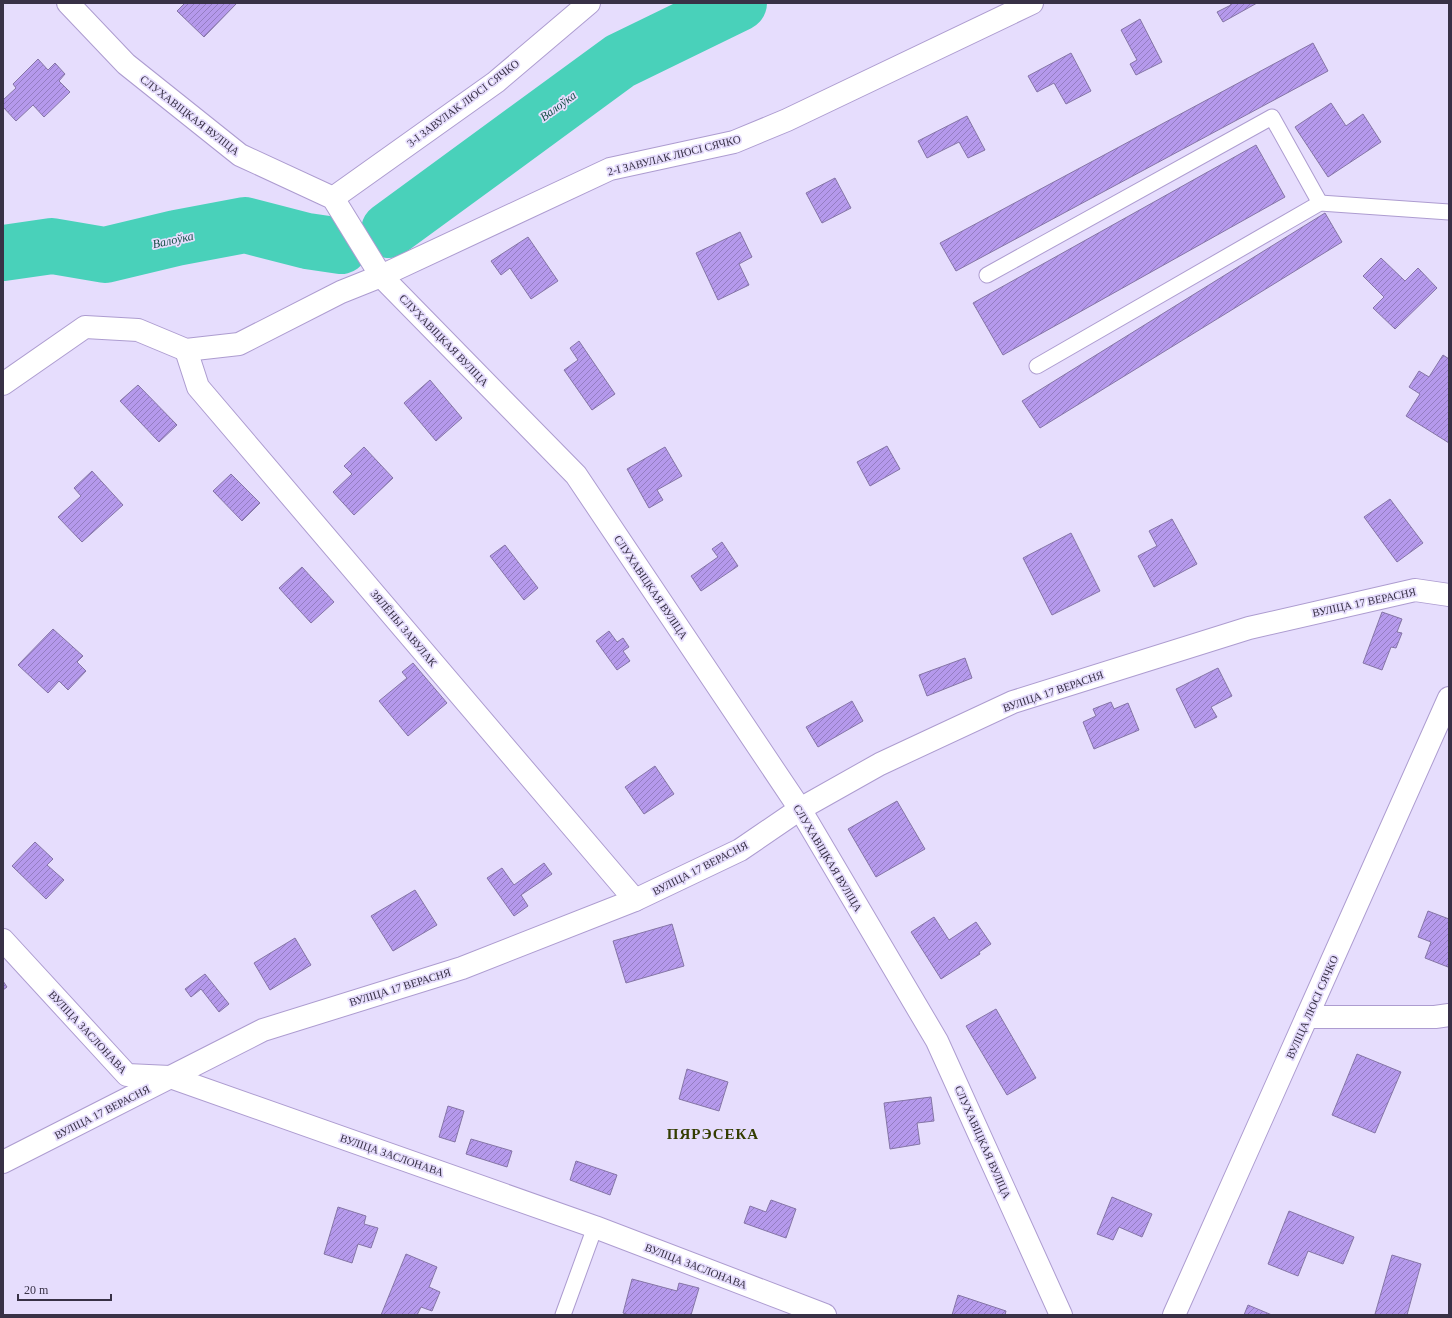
<svg xmlns="http://www.w3.org/2000/svg" width="1452" height="1318" font-family="'Times New Roman',serif">
<style>
.lines{fill:none;stroke-linecap:round;stroke-linejoin:round}
.river{stroke:#49d1ba;stroke-width:56}
.building{fill:url(#building-hatch);stroke:#8575a6}
.lane-casing{stroke:#ad9cd0;stroke-width:17}
.street-casing{stroke:#ad9cd0;stroke-width:24}
.primary-casing{stroke:#ad9cd0;stroke-width:24}
.lane{stroke:#fff;stroke-width:15}
.street{stroke:#fff;stroke-width:22}
.primary{stroke:#fff;stroke-width:22}
.labels{text-anchor:middle;dominant-baseline:central;stroke-width:3.5;stroke-linejoin:round;paint-order:stroke}
.street-label{font-size:11px;fill:#383146;stroke:#e6ddfd}
.water-label{font-size:12px;font-style:italic;fill:#154e45;stroke:#e6ddfd}
.district-label{font-size:15px;font-weight:bold;letter-spacing:1px;fill:#343d00;stroke:#e6ddfd}
</style>
<defs>
<pattern id="building-hatch" width="6" height="6" patternUnits="userSpaceOnUse"><rect width="6" height="6" fill="#b599ec"/><path d="M-1 1l2-2M0 6l6-6M5 7l2-2" fill="none" stroke="#947dc1"/></pattern>
</defs>
<rect width="100%" height="100%" fill="#e6ddfd"/>
<g class="lines">
<g class="river">
<path d="M389,230L620,61L739,3"/>
<path d="M3,253L52,246L105,255L176,238L245,225L307,241L341,246"/>
</g>
</g>
<g class="building">
<path d="M185,3H237L204,37L177,11Z"/>
<path d="M1230,3H1257L1223,22L1217,12L1231,5Z"/>
<path d="M1140,19L1162,62L1136,75L1130,64L1137,60L1121,30Z"/>
<path d="M1313,43L1328,71L956,271L940,243Z"/>
<path d="M1071,53L1091,91L1066,104L1054,83L1037,92L1028,76Z"/>
<path d="M38,59L48,70L55,63L65,74L59,81L70,92L44,117L33,105L16,121L3,107V100L16,88L13,84Z"/>
<path d="M1331,103L1346,126L1363,114L1381,142L1328,177L1295,127Z"/>
<path d="M967,116L985,150L968,158L959,142L927,158L918,141Z"/>
<path d="M1256,145L1285,197L1003,355L973,303Z"/>
<path d="M835,178L851,208L822,223L806,193Z"/>
<path d="M1325,213L1342,242L1040,428L1022,401Z"/>
<path d="M740,232L752,257L739,264L749,285L718,300L696,253Z"/>
<path d="M528,237L558,281L531,299L510,268L501,275L491,261Z"/>
<path d="M1381,258L1405,281L1418,268L1437,288L1395,329L1373,308L1384,297L1363,276Z"/>
<path d="M579,341L615,394L592,410L564,370L578,360L570,348Z"/>
<path d="M1443,355L1449,359V443L1406,416L1420,394L1409,387L1419,371L1429,377Z"/>
<path d="M430,380L462,418L436,441L404,403Z"/>
<path d="M138,385L177,425L159,442L120,401Z"/>
<path d="M887,446L900,469L870,486L857,462Z"/>
<path d="M364,447L393,478L354,515L333,492L352,474L344,466Z"/>
<path d="M665,447L682,476L657,490L663,500L649,508L627,469Z"/>
<path d="M92,471L123,505L82,542L58,517L81,496L74,488Z"/>
<path d="M231,474L260,503L242,521L213,491Z"/>
<path d="M1390,499L1423,543L1397,562L1364,517Z"/>
<path d="M1172,519L1197,564L1154,587L1138,556L1157,546L1149,531Z"/>
<path d="M1071,533L1100,591L1052,615L1023,558Z"/>
<path d="M722,542L738,566L701,591L691,576L718,557L712,549Z"/>
<path d="M505,545L538,588L524,600L490,556Z"/>
<path d="M302,567L334,602L311,623L279,588Z"/>
<path d="M1382,612L1402,619L1397,632L1402,633L1396,648L1391,647L1382,670L1363,663Z"/>
<path d="M53,629L83,656L77,662L86,671L68,690L59,681L48,693L18,665Z"/>
<path d="M609,631L617,642L623,638L629,647L623,651L630,661L617,670L596,641Z"/>
<path d="M965,658L972,678L927,696L919,675Z"/>
<path d="M413,663L447,703L408,736L379,701L407,678L402,672Z"/>
<path d="M1218,668L1232,696L1211,707L1217,717L1195,728L1176,689Z"/>
<path d="M852,701L863,721L818,747L806,727Z"/>
<path d="M1111,702L1114,709L1128,703L1139,730L1094,749L1083,722L1096,716L1093,709Z"/>
<path d="M655,766L674,794L644,814L625,787Z"/>
<path d="M897,801L925,849L876,877L848,829Z"/>
<path d="M35,842L53,859L47,865L64,880L46,899L12,866Z"/>
<path d="M544,863L552,874L521,895L528,906L514,916L487,878L502,868L514,885Z"/>
<path d="M415,890L437,925L393,951L371,916Z"/>
<path d="M1428,911L1449,919V963L1448,967L1425,958L1431,942L1418,937Z"/>
<path d="M934,917L949,940L976,922L991,944L979,952L980,954L941,979L911,932Z"/>
<path d="M672,924L684,966L626,983L613,941Z"/>
<path d="M295,938L311,965L270,990L254,963Z"/>
<path d="M205,974L229,1004L219,1012L201,989L191,997L185,989Z"/>
<path d="M3,981L7,987L3,990Z"/>
<path d="M996,1009L1036,1078L1007,1095L966,1026Z"/>
<path d="M1357,1054L1401,1072L1375,1133L1332,1115Z"/>
<path d="M687,1069L728,1082L719,1111L679,1099Z"/>
<path d="M931,1097L934,1121L917,1123L920,1144L890,1149L884,1103Z"/>
<path d="M448,1106L464,1111L455,1142L439,1137Z"/>
<path d="M471,1139L512,1151L507,1167L466,1154Z"/>
<path d="M576,1161L617,1175L610,1195L570,1180Z"/>
<path d="M1112,1197L1152,1214L1142,1237L1119,1227L1113,1240L1097,1234Z"/>
<path d="M771,1200L796,1209L786,1238L744,1223L750,1206L766,1212Z"/>
<path d="M338,1207L366,1216L364,1224L378,1228L371,1248L358,1244L352,1263L324,1254Z"/>
<path d="M1289,1211L1354,1237L1343,1264L1308,1251L1298,1276L1268,1264Z"/>
<path d="M406,1254L437,1267L429,1287L440,1292L432,1311L421,1307L417,1315H381Z"/>
<path d="M1392,1255L1421,1264L1407,1315H1379L1375,1314Z"/>
<path d="M632,1279L677,1291L679,1283L699,1288L691,1315H629L623,1313Z"/>
<path d="M958,1295L1006,1311L1005,1315H952Z"/>
<path d="M1248,1305L1272,1315H1244Z"/>
</g>
<g class="lines">
<g class="lane-casing">
<g id="lane">
<path d="M987,275L1272,117L1320,203"/>
<path d="M1037,366L1320,203L1449,212"/>
<path d="M563,1315L595,1227"/>
</g>
</g>
<g class="street-casing">
<g id="street">
<path d="M68,3L126,64L240,155L333,198L381,276L576,475L800,809L937,1041L1061,1315"/>
<path d="M333,198L496,82L589,3"/>
<path d="M186,350L198,387L635,900"/>
<path d="M3,384L85,327L138,330L186,350L239,344L341,292L381,276L610,169L734,142L787,120L1032,3"/>
<path d="M3,940L127,1075L170,1077L595,1227L825,1315"/>
<path d="M1307,1017H1435L1449,1015"/>
<path d="M3,1162L263,1030L462,968L635,900L740,850L800,809L880,764L1013,702L1249,628L1415,590L1449,595"/>
</g>
</g>
<g class="primary-casing">
<path id="primary" d="M1174,1315L1449,698"/>
</g>
<use href="#lane" class="lane"/>
<use href="#street" class="street"/>
<use href="#primary" class="primary"/>
</g>
<g class="labels">
<g class="street-label">
<text transform="translate(463 103) rotate(-37)">3-І ЗАВУЛАК ЛЮСІ СЯЧКО</text>
<text transform="translate(190 115) rotate(38)">СЛУХАВІЦКАЯ ВУЛІЦА</text>
<text transform="translate(674 155) rotate(-14)">2-І ЗАВУЛАК ЛЮСІ СЯЧКО</text>
<text transform="translate(444 340) rotate(46)">СЛУХАВІЦКАЯ ВУЛІЦА</text>
<text transform="translate(651 587) rotate(56)">СЛУХАВІЦКАЯ ВУЛІЦА</text>
<text transform="translate(1364 602) rotate(-12)">ВУЛІЦА 17 ВЕРАСНЯ</text>
<text transform="translate(404 628) rotate(50)">ЗЯЛЁНЫ ЗАВУЛАК</text>
<text transform="translate(1053 691) rotate(-19)">ВУЛІЦА 17 ВЕРАСНЯ</text>
<text transform="translate(828 858) rotate(59)">СЛУХАВІЦКАЯ ВУЛІЦА</text>
<text transform="translate(700 868) rotate(-27)">ВУЛІЦА 17 ВЕРАСНЯ</text>
<text transform="translate(400 987) rotate(-17)">ВУЛІЦА 17 ВЕРАСНЯ</text>
<text transform="translate(1312 1007) rotate(-66)">ВУЛІЦА ЛЮСІ СЯЧКО</text>
<text transform="translate(88 1032) rotate(47)">ВУЛІЦА ЗАСЛОНАВА</text>
<text transform="translate(102 1112) rotate(-27)">ВУЛІЦА 17 ВЕРАСНЯ</text>
<text transform="translate(983 1142) rotate(66)">СЛУХАВІЦКАЯ ВУЛІЦА</text>
<text transform="translate(392 1155) rotate(19)">ВУЛІЦА ЗАСЛОНАВА</text>
<text transform="translate(696 1266) rotate(21)">ВУЛІЦА ЗАСЛОНАВА</text>
</g>
<g class="water-label">
<text transform="translate(558 106) rotate(-36)">Валоўка</text>
<text transform="translate(173 240) rotate(-12)">Валоўка</text>
</g>
<g class="district-label">
<text x="713" y="1134">ПЯРЭСЕКА</text>
</g>
</g>
<rect width="1452" height="1318" fill="none" stroke="#383146" stroke-width="8"/>
<path d="M18 1294v6h93v-6" fill="none" stroke="#383146" stroke-width="2"/>
<text x="24" y="1294" font-size="12" fill="#383146" stroke="#e6ddfd" stroke-width="3" paint-order="stroke">20 m</text>
</svg>
